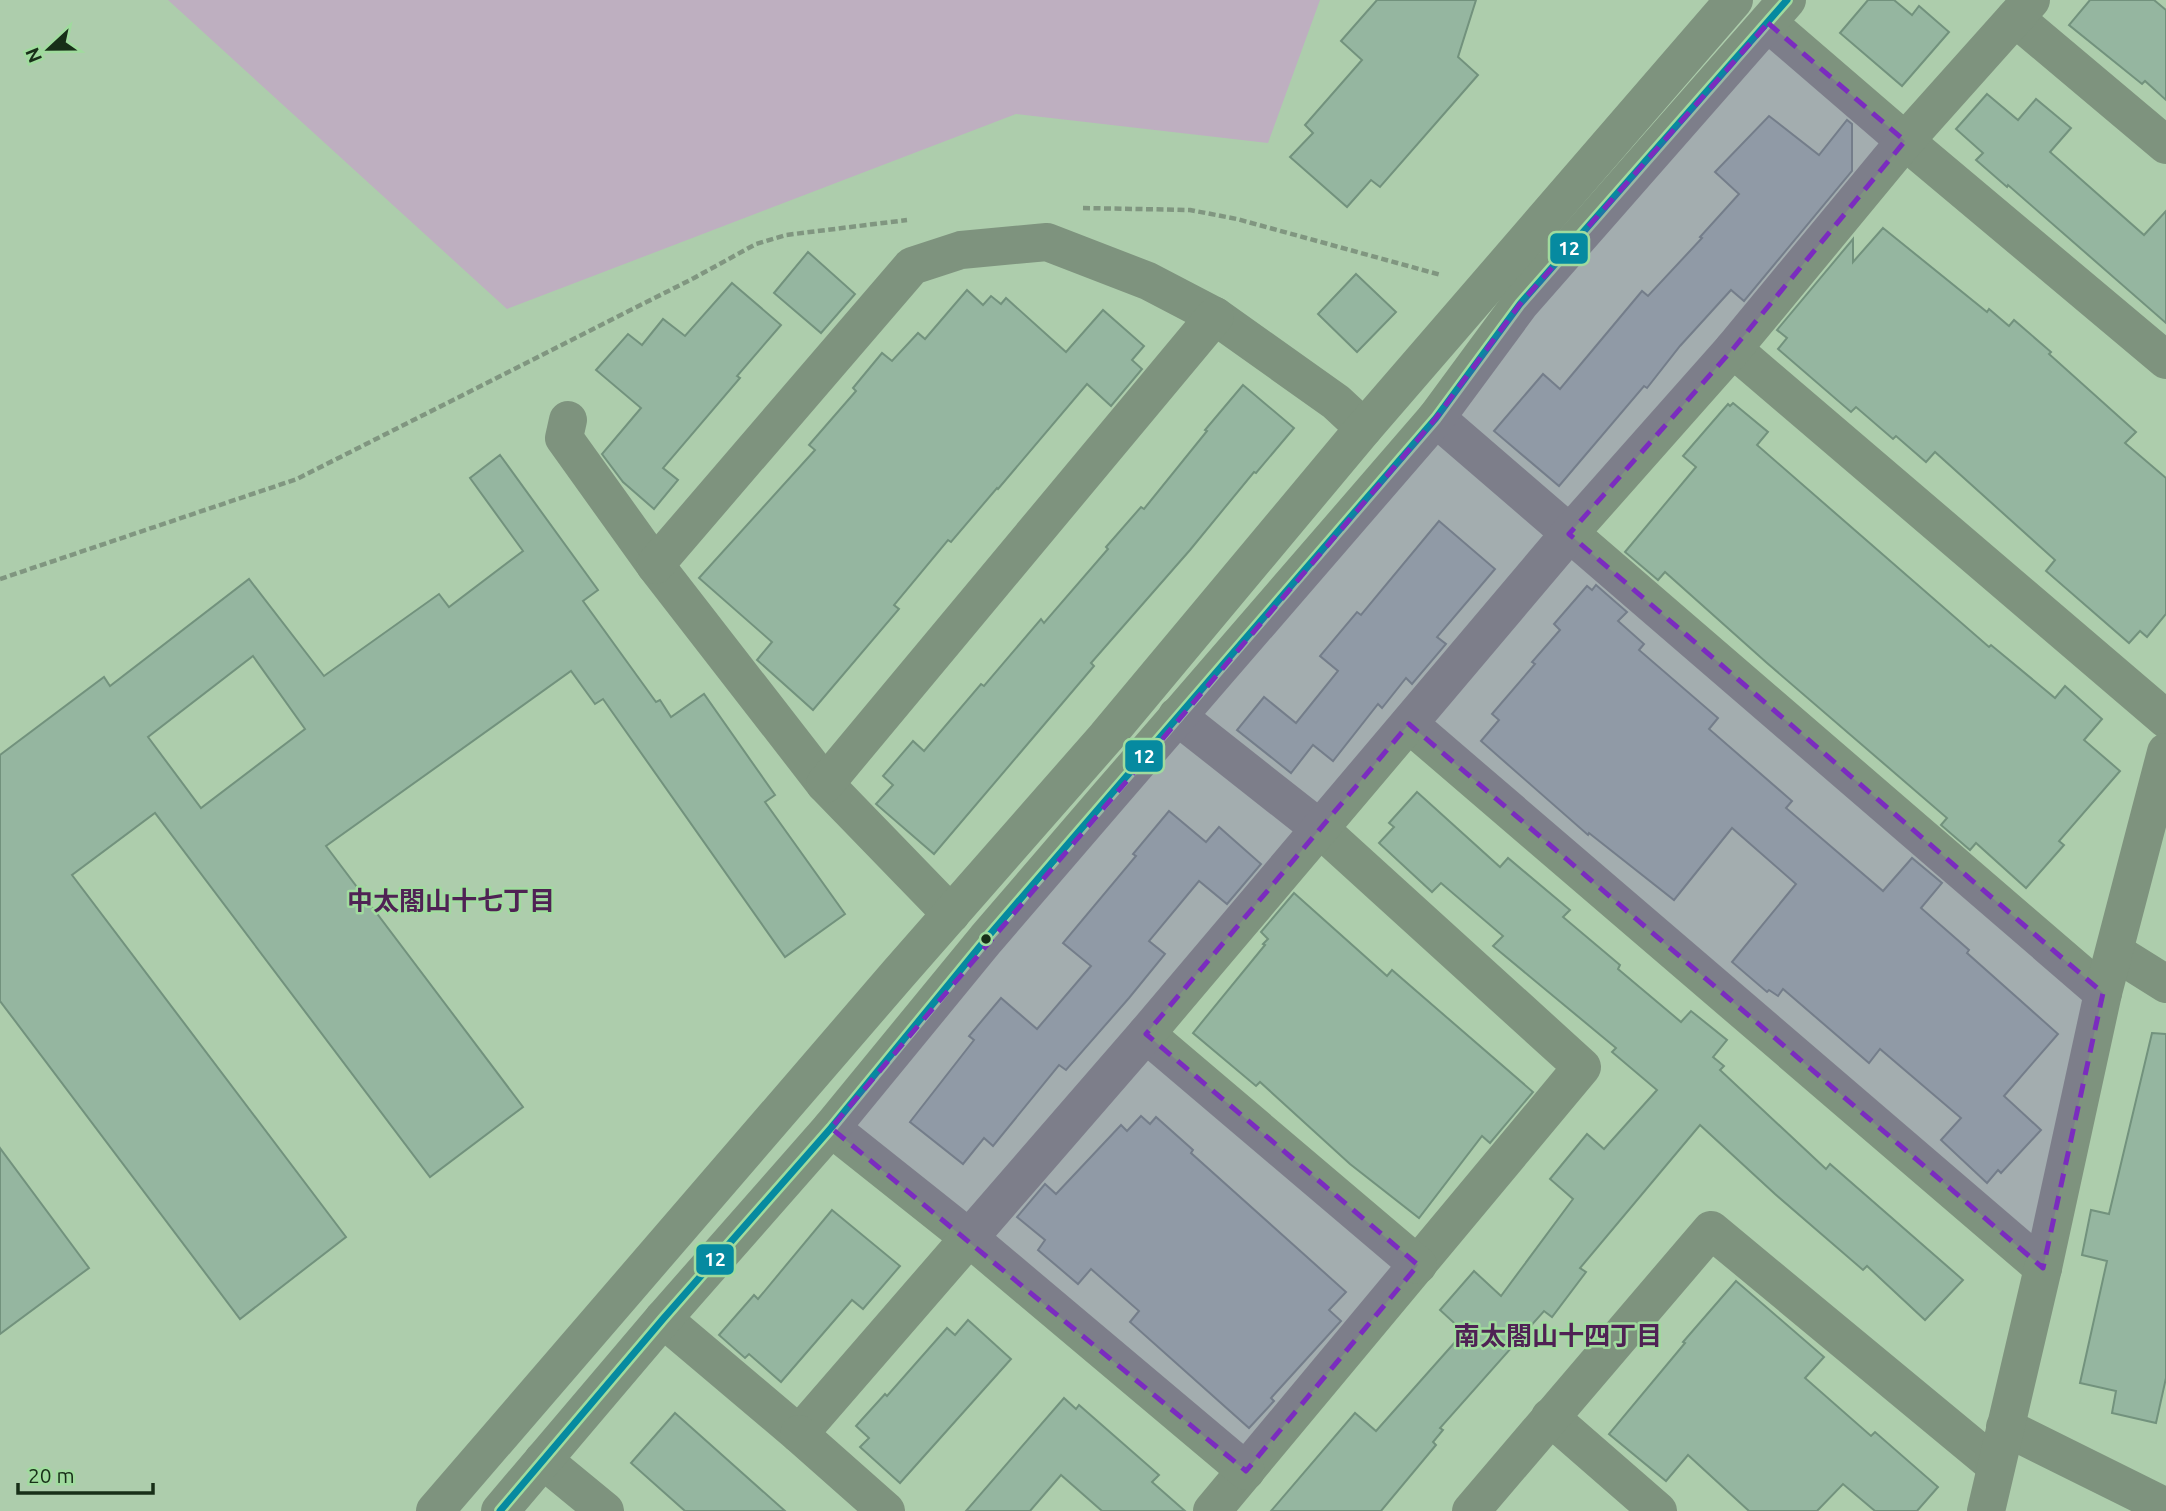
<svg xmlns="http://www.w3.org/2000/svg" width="2166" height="1511" font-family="Ubuntu,'Noto Sans JP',sans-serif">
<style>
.green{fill:#beafc0}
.building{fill:#95b6a0;stroke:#72927d;stroke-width:2;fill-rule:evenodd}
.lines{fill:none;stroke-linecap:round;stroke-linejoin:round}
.path{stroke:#809680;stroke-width:4.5;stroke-dasharray:7 3.5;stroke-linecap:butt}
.minor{stroke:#7e937e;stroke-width:38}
.bus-1-casing{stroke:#a0db9e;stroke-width:12}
.bus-1{stroke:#068aa0;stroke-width:7}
.marked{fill:#7b2cbf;fill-opacity:0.2;stroke:#7b2cbf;stroke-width:5;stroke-dasharray:14 9;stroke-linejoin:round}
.bus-dot{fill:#182f18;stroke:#a0db9e;stroke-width:2.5}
.labels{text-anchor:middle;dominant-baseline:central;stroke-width:5;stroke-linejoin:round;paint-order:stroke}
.neighbourhood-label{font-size:26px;font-weight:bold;fill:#4f2254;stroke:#a0db9e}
.line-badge{stroke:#a0db9e;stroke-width:2.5}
.badge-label{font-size:19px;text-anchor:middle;font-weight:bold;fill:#fff}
</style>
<rect width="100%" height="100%" fill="#adcdac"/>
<path class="green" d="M168,0H1320L1268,143L1016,114L507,309Z"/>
<g class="building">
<path d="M1377,0H1476L1458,57L1478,75L1380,187L1371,180L1347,207L1290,157L1313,133L1305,125L1362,60L1341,41Z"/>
<path d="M1868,0H1894L1912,15L1919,6L1949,32L1902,86L1840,33Z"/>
<path d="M2090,0H2154L2166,10V100L2145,81L2142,84L2069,25Z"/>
<path d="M1987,94L2018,120L2036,99L2071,128L2050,152L2144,235L2166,211V323L2008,185L2007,187L1976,160L1983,153L1956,129Z"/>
<path d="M1769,116L1819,155L1847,120L1852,124V171L1744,301L1731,290L1680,346L1647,388L1644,386L1559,486L1494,431L1543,374L1560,389L1642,291L1648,296L1702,238L1700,237L1739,194L1715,172Z"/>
<path d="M1883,228L1987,312L1989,309L2009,326L2014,320L2051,352L2049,354L2136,432L2125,443L2166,478V614L2147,637L2140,631L2129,643L2046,571L2055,560L1935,452L1926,462L1896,436L1893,439L1856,407L1851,412L1778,349L1787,338L1777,330L1853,239V262Z"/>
<path d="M808,252L855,294L821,333L774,293Z"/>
<path d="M1356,274L1396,312L1357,352L1318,314Z"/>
<path d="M732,283L781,325L737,376L740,378L663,468L678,480L654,509L623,482L602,454L641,408L596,370L628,334L642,345L663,319L685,336Z"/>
<path d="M967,290L983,305L991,296L1001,304L1006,298L1066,352L1103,310L1144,346L1132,360L1142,369L1111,406L1087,384L998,489L997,488L951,542L948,540L894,605L899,609L813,710L757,660L772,642L699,578L815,450L809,445L856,391L853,388L882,353L892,361L918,333L925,339Z"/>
<path d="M1243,385L1294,428L1256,473L1254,472L1190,550L1091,663L1094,666L934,854L876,804L893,785L883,776L913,741L924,751L981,684L984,686L1041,619L1044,623L1108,549L1106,547L1141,507L1144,509L1207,431L1205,430Z"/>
<path d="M1733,403L1768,432L1757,445L1989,647L1991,645L2055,698L2065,686L2102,719L2084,740L2120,771L2059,841L2064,845L2026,888L1976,843L1970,850L1941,825L1947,818L1767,663L1665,572L1658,580L1625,552L1696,467L1683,456L1728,404L1730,406Z"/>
<path d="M500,455L598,590L583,601L656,702L660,700L671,717L704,694L775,795L765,802L845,914L785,957L603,699L595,704L571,671L326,846L523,1107L430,1177L155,813L72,875L346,1237L240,1319L0,1001V755L104,677L110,686L249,579L324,676L439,594L449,607L523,551L470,478ZM253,656L305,729L201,808L148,737Z"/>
<path d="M1439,521L1495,569L1437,637L1446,644L1412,684L1406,678L1382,708L1378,704L1333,761L1313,745L1291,773L1237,730L1264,697L1296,723L1338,671L1320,656L1357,612L1361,615Z"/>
<path d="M1596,585L1627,612L1618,621L1644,644L1639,650L1718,718L1709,729L1792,801L1786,808L1883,891L1912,858L1942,883L1921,908L1969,950L1967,953L2058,1034L2004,1096L2041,1130L2001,1173L1998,1170L1987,1183L1941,1140L1961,1118L1880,1049L1869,1063L1783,989L1778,996L1769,990L1767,992L1732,962L1796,884L1732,828L1674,900L1589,833L1588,835L1481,741L1499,720L1492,714L1535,664L1532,662L1560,630L1554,624L1587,586L1592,590Z"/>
<path d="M1417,792L1500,867L1508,858L1570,910L1563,917L1620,965L1618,969L1681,1022L1691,1011L1727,1040L1713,1057L1724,1066L1720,1070L1826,1169L1830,1164L1963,1280L1925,1320L1867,1266L1863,1270L1775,1194L1700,1125L1580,1268L1586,1272L1552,1317L1544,1311L1440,1428L1443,1430L1433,1442L1436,1445L1381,1511H1271L1355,1413L1376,1431L1464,1332L1440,1310L1474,1271L1501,1296L1573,1199L1550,1179L1587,1134L1604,1149L1657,1090L1612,1052L1616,1048L1493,946L1503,936L1441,883L1432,892L1379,843L1394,827L1389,823Z"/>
<path d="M1169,811L1206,842L1219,827L1261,864L1227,904L1199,881L1149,941L1165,954L1129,998L1066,1070L1059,1065L993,1146L984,1138L963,1164L910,1122L974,1040L969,1036L1001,998L1037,1029L1091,966L1063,943L1136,856L1133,854Z"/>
<path d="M1294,893L1387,976L1392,970L1533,1092L1490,1143L1482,1136L1419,1218L1350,1164L1260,1082L1256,1086L1193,1033L1265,945L1263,944L1268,939L1261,932Z"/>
<path d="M2152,1033L2166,1034V1378L2156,1423L2112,1413L2116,1391L2080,1383L2107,1261L2082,1255L2091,1210L2109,1214Z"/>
<path d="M1141,1116L1150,1124L1156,1117L1193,1150L1191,1153L1346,1292L1329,1310L1341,1321L1271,1398L1274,1401L1249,1428L1130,1322L1139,1311L1091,1269L1078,1284L1038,1250L1045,1240L1017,1217L1045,1184L1056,1194L1121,1125L1127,1131Z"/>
<path d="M0,1148L89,1268L0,1334Z"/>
<path d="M832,1210L900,1266L863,1309L852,1300L781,1382L749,1354L745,1358L719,1335L754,1295L758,1299Z"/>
<path d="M1736,1281L1824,1357L1805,1378L1871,1436L1875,1432L1938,1487L1917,1511H1875L1843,1484L1817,1511H1749L1688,1455L1666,1481L1609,1434L1685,1343L1683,1342Z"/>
<path d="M968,1320L1011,1359L900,1483L860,1447L869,1438L856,1426L885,1394L887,1396L947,1328L955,1335Z"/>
<path d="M1064,1398L1076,1409L1079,1405L1159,1475L1152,1482L1185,1511H1102L1061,1475L1030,1511H966Z"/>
<path d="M675,1413L785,1511H685L631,1463Z"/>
</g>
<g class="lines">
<g class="path">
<path d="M1083,208L1190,210L1237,219L1441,275"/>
<path d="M0,579L297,479L694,278L756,244L786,235L907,220"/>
</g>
<g class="minor">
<path d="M2015,18L2166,145"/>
<path d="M1768,23L1905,141L2166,360"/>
<path d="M1733,349L2166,719"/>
<path d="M1436,418L2103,993"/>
<path d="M568,420L564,438L655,565L825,784L951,914"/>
<path d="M655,565L912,266L961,250L1047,242L1148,281L1215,316L1336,402L1364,428"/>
<path d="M1177,716L1319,828L1582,1067L1212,1511"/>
<path d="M1409,724L2043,1268"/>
<path d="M825,784L1215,316"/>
<path d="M2115,952L2166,984"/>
<path d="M1146,1034L1418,1265"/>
<path d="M831,1128L968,1237L1246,1471"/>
<path d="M663,1319L799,1434L1146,1034L1569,534L1733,349L1905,141L2031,0"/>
<path d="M1550,1417L1658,1511"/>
<path d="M2005,1427L2166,1507"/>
<path d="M799,1434L886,1511"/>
<path d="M543,1460L605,1511"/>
<path d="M435,1511L898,974L1106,737L1364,428L1734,0"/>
<path d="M500,1511L663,1319L831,1128L986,939L1109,796L1436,418L1520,304L1787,0"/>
<path d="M1471,1511L1711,1230L1996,1466"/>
<path d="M1986,1511L2043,1268L2103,993L2166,752"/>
</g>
<g class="bus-1-casing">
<path id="bus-1" d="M500,1511L663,1319L831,1128L986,939L1436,418L1520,304L1787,0"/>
</g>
<use href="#bus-1" class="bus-1"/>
</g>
<path class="marked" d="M1768,23L1905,141L1733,349L1569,534L2103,993L2043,1268L1409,724L1146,1034L1418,1265L1246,1471L831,1128L1436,418L1520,304Z"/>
<circle class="bus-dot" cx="986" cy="939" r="6"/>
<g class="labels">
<g class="neighbourhood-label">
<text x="451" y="900">中太閤山十七丁目</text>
<text x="1558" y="1335">南太閤山十四丁目</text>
</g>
</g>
<g class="line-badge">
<rect x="1549" y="232" width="40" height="33" rx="7" fill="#068aa0"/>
<rect x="1124" y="739" width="40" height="34" rx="7" fill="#068aa0"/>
<rect x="695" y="1243" width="40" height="33" rx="7" fill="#068aa0"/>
</g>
<g class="badge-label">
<text x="1569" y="255">12</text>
<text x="1144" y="763">12</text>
<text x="715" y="1266">12</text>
</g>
<g transform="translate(49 49) rotate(248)" stroke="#a0db9e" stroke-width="5" paint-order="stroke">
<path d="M0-5L12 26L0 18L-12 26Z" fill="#182f18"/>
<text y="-10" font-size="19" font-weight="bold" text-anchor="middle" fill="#182f18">N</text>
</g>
<path d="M18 1483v10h135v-10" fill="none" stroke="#182f18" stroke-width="3.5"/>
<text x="28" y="1483" font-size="21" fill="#182f18" stroke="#a0db9e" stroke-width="5" paint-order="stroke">20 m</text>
</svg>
